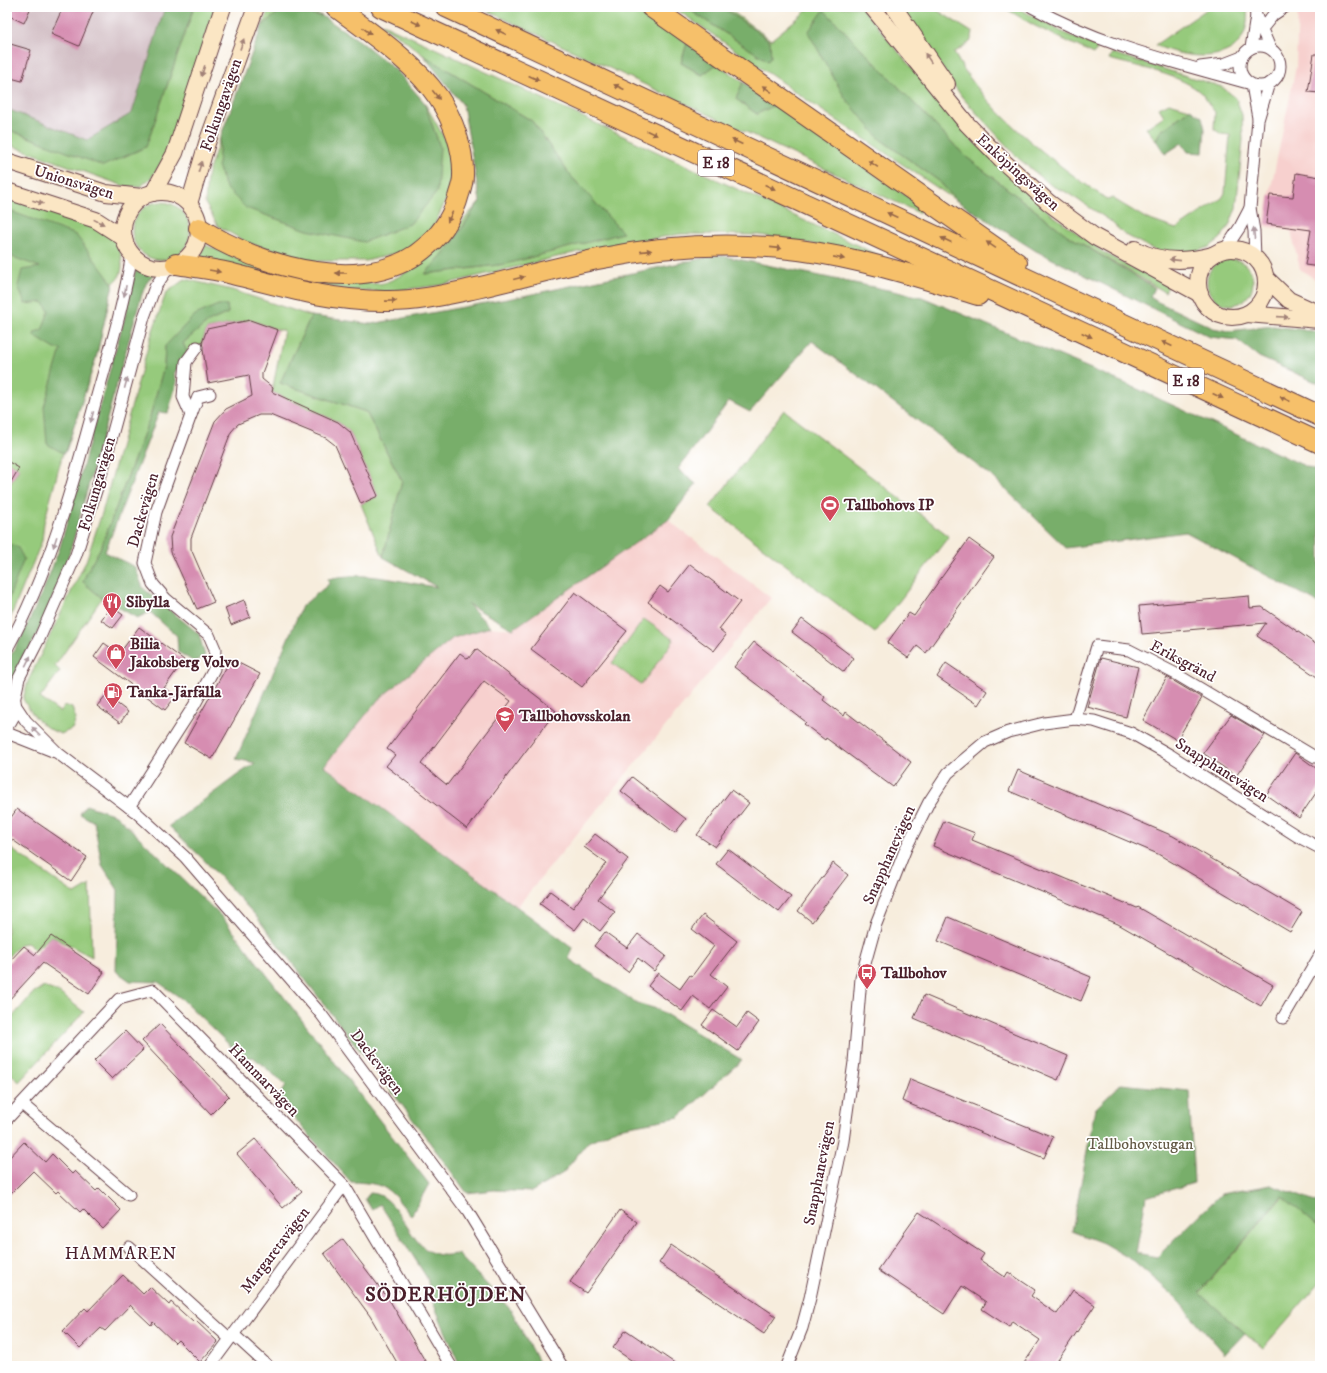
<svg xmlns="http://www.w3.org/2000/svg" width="1327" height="1373" font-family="'IM FELL DW Pica',serif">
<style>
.built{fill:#f7d0ce}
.industrial{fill:#d2bec4}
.green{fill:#96ca7b;stroke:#707453}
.forest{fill:#78ae6b;stroke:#61664b}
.building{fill:#d68db1;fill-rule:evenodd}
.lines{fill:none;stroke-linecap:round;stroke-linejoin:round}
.street-casing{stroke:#643e46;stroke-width:13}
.secondary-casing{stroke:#643e46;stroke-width:18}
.highway-casing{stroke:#643e46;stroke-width:22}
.street{stroke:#fff;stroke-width:11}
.secondary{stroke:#fbe6c4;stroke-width:16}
.highway{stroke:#f6c06b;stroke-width:20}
.oneway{fill:#976748}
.oneway2{fill:#a28278}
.oneway3{fill:#ae9aa0}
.labels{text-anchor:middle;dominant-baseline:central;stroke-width:3.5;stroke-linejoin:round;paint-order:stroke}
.shield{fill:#fff;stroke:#80626b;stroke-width:1}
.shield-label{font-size:15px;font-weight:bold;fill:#4a1f2b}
.street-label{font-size:16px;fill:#4a1f2b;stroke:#fff}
.poi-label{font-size:16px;font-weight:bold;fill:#4a1f2b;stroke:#fff;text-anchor:start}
.park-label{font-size:16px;fill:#655b47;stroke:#fff}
.neighbourhood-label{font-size:17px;letter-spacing:1px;fill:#4a1f2b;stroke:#fff}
.district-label{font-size:20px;font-weight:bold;letter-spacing:1px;fill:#4a1f2b;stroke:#fff}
</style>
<rect width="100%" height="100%" fill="#fff"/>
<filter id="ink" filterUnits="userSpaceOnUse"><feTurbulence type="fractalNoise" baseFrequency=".025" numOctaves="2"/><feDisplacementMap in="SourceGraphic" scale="8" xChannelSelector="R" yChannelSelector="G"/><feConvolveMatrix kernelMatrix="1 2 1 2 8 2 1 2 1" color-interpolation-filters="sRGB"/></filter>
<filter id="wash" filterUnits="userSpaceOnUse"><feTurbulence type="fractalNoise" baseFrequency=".012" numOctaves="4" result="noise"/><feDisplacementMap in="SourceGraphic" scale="16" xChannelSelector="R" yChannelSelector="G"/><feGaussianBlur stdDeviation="0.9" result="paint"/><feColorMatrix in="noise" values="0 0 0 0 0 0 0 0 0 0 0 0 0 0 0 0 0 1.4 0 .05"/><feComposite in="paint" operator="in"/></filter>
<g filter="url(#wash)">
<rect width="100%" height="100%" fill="#f7eddd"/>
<g class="built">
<path d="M1298,7H1320V283L1300,269L1291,231L1263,226L1296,67Z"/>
<path d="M668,520L771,598L517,907L324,766L378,700L453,638L490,627L513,629Z"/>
</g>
<path class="industrial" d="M7,7H165L132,113L87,140L7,109Z"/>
<g class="green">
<path d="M194,7H216L168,151L153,176L140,187L124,186L7,144V129L42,142L146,147Z"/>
<path d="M270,7H308L322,16L280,11L262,26Z"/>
<path d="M479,7H635L687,43L681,63L702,75L717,64L743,82L736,99L757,114L775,105L921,206L919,213Z"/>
<path d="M673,7H685L768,61L770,41L722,7H726L771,40L811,7H861L974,142L1050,213L1103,252L1124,264L1169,285L1165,292L1067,235L965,156L824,10L880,139L939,181L957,201L820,109Z"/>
<path d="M900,7H932L973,33L970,42L954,53C985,111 1054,163 1108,200L1112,198L1147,219L1176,229L1222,198L1225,193L1230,135L1221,134L1214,129L1215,112C1210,107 1207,100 1203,95C1185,75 1134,66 1109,59L1112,53L1222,87L1236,98L1242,115L1243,140L1236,208L1229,226L1220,239L1209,247L1194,252L1160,253L1124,234L1109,220L1066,192L1052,186L1018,158L962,97Z"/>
<path d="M1003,7H1016L1066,34L1095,46L1097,49L1094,54L1035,26Z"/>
<path d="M1210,7H1247C1253,66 1192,62 1155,45Z"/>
<path d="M370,18L885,258L830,247L760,235L681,234L586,250L441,285L383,292L346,290L284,279L199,258L205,245C255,265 307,285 363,283C370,283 380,285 387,282C426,266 453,232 480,201L450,246L425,274L506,264L622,233L570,175L532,121L423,55L399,36Z"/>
<path d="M424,102L449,146L452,187L433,228L405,251L366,261H314L248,243L218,226L205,203L207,176L220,138C217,176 219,181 246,208L440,147Z"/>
<path d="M1169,103L1190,109L1160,132L1156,140L1146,128L1164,116L1159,108Z"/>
<path d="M7,198C31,206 96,222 113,237C120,245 125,265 120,275C119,278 115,281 113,284L96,358L66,451L63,453L44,523L42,541L7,626V489L19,469L7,461Z"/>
<circle cx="161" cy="231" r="29"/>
<circle cx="1230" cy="282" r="23"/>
<path d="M185,279L232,290L311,316L280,383L366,412L402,481L383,557L361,504L378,496L350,432L338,422L272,392L284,330H278L250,320L207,329L201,345L187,352L183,343L208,322L228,313L227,305L165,346L164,366L150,417L102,545L87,572L83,582L102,598L55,666L60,671L40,698L60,712L65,705L72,708L76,719L72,729L61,734C42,728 33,716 23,699L28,681L86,561L102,513L150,339L166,293Z"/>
<path d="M784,410L949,536L875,633L710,507Z"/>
<path d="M644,619L674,640L641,685L612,663Z"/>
<path d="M7,846L75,894L90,885L92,957L51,936L35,950L28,943L20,944L7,958Z"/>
<path d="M44,987L58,992L84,1012L19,1082L7,1070V1023L34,992Z"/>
<path d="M1283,1196L1320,1228V1282L1263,1348L1199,1294Z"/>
</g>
<g class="forest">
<path d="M165,7H194L146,147L103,166L7,129V109L87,140L132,113Z"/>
<path d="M685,7H722L770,41L771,57L768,61Z"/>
<path d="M824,10L965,156L1067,235L1155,288L1150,297L1158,302L1213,328L1229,331L1273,326L1320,332V384L1259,357L1237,340L1210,337L1036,251L957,201L939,181L880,139L845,98L808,32Z"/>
<path d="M280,11L322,16L360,41L397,71L424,102L440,147L437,192L410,224L364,242L307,230L246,208L226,188L218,166L220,138L262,26Z"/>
<path d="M687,43L717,64L702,75L681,63Z"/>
<path d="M423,55L532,121L570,175L623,233L506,264L425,274L450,246L480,201L463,105Z"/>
<path d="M743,82L775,105L757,114L736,99Z"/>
<path d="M1190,109L1202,117L1205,129L1203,153L1188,152L1182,143L1165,154L1156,140L1160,132Z"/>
<path d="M7,210L76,235L113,284L96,358L66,451L63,453L47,444L44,407L61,349H55L34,336L35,332L42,330L49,311L43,302L25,304L18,286L22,270L40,267L7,255Z"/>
<path d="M718,255L922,297L1131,386L1320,473V604L1186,532L1066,548L994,478L812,341L750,412L729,401L678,469L696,484L668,520L513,629L468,604L490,627L453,638L378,700L324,766L572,947L569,959L637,1003L657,1009L742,1060L679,1117L618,1128L588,1142L563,1173L531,1192L494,1190L467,1193L402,1105L255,915L204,860L169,826L236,776L255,763L236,759L302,606L329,584L328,579C368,570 398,582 437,587L383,557L402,481L366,412L280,383L311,316L371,324L518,297Z"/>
<path d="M136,268L154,273L146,284L141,297L70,552L44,620L12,684L7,681V662L22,636L43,591L60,547L124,320Z"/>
<path d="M218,305H227L228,313L208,322L183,343L187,352L174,374L177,382L168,413L159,412L105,552L135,567L143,588L199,634L205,656L194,662L178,652L177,636L150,612L137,618L102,598L83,582L87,572L102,545L150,417L164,366L165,346L195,315Z"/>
<path d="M7,544L17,546L24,559L7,603Z"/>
<path d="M86,805L116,815L222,917L429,1184L411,1216C389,1189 388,1183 351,1182L277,1099L286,1085L253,1057L244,1059L182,999L158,982L130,981L116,971L118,890L102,865L94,822L80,814Z"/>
<path d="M1121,1084L1189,1091L1194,1183L1146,1197L1136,1253L1157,1257L1221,1194L1271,1185L1320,1204V1228L1282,1196L1199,1293L1245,1333L1225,1354L1173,1295L1134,1261L1103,1243L1072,1231L1095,1109Z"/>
<path d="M370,1193C402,1193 408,1254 442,1255C447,1256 453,1254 458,1254L511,1310L540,1366H460L432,1300L427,1278L380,1204L372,1210L365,1199Z"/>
</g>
<g id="blocks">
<g class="building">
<path d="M7,7H31L24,23L7,15Z"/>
<path d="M63,7H95L79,46L51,34Z"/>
<path d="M7,43L31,50L22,81L7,77Z"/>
<path d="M1314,54H1320V93L1308,92Z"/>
<path d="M1296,173L1320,177V267L1305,265L1311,230L1266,224L1270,195L1293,197Z"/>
<path d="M250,320L278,330L262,373V379L273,388L272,392L338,422L350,432L378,496L361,504L335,445L326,438L270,415H259L238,424L231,432L191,538V549L214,602L197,609L171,552L170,537L215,421L226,409L252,396L249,375L208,383L202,343L207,329Z"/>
<path d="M7,461L19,468L7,489Z"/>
<path d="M969,539L994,557L926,653L917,646L908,658L887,643L909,613L914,616Z"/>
<path d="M690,564L740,602L719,629L726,635L714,651L648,602L660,586L668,592Z"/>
<path d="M575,592L627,631L582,687L531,649Z"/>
<path d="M1249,596L1250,608L1262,607L1320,647V679L1257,636L1266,623L1142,634L1139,606Z"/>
<path d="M244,600L250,617L231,625L225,608Z"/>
<path d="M111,606L123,615L113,628L101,620Z"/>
<path d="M802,619L854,658L844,672L792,632Z"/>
<path d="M139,627L184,660L164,688L176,696L165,710L94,657L104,643L119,654Z"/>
<path d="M754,642L825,697L823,700L844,716L846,712L911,762L893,787L826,738L825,740L804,724L806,722L734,667Z"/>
<path d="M476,649L556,711L467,829L386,766L395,755L387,749L460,653L468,659ZM484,681L511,701L447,785L421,764Z"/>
<path d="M1101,658L1138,667L1126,717L1087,707Z"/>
<path d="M231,659L260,674L212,759L184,743Z"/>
<path d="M946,663L987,691L978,705L937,677Z"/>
<path d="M1167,677L1202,698L1177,740L1143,720Z"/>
<path d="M106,695L128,712L120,723L97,706Z"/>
<path d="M1231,715L1265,735L1236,776L1203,753Z"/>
<path d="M1295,753L1320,771V787L1299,818L1266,795Z"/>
<path d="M1018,770L1173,836L1302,912L1290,932L1158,854L1009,791Z"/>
<path d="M632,777L686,819L675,833L621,791Z"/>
<path d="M731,790L749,803L715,847L697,835Z"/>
<path d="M17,809L87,857L71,881L7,836V823Z"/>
<path d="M944,821L975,833L972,840L1137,908L1138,907L1273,985L1261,1006L1118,924L933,846Z"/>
<path d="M595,834L628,859L598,899L615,912L600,931L584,918L575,930L540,904L550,891L573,908L606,863L584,847Z"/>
<path d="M728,849L791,897L779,912L716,864Z"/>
<path d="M833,863L848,875L812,922L798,911Z"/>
<path d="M703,915L737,941L711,974L727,987L710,1009L693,996L682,1011L648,986L658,973L680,989L690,975L692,976L714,946L692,929Z"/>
<path d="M948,917L1091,977L1081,1001L938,941Z"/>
<path d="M605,932L627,948L638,934L666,956L654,971L638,958L628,972L594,946Z"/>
<path d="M51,936L104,972L89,994L43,963L7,1002V964L24,946L35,955Z"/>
<path d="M924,995L1068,1056L1058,1080L914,1018Z"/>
<path d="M713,1010L737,1027L747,1013L759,1022L738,1051L702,1025Z"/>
<path d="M160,1024L229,1096L211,1114L142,1041Z"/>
<path d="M125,1031L143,1050L112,1079L94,1061Z"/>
<path d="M910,1079L1053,1137L1044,1158L902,1101Z"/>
<path d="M255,1139L302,1192L283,1208L237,1154Z"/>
<path d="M24,1142L45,1162L52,1154L72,1174L75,1171L96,1191L99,1188L121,1210L103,1229L83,1209L80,1212L58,1191L56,1193L33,1171L7,1197V1160Z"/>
<path d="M620,1210L637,1222L586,1293L570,1282Z"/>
<path d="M919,1212L984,1254L980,1260L1005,1277L1008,1272L1035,1290L1031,1296L1057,1314L1073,1290L1095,1305L1054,1366H1022L1040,1340L1012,1321L1009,1327L982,1309L986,1302L962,1286L944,1314L878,1270Z"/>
<path d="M343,1239L390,1301L428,1366H399L370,1316L324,1253Z"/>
<path d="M671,1245L776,1316L764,1334L659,1263Z"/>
<path d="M123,1275L143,1294L150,1287L169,1305L171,1302L193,1322L195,1320L218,1342L200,1362L178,1340L175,1343L153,1322L151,1325L130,1305L105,1331L101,1328L80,1348L63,1331L85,1308L88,1311Z"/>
<path d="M626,1330L679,1366H640L613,1348Z"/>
</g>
</g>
</g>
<g filter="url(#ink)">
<use href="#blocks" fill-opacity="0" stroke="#643e46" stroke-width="1"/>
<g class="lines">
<g class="street-casing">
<g id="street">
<path d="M1032,7C1099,45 1174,62 1248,83"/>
<path d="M1256,16L1270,48"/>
<path d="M1261,30L1273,15L1285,7"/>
<circle cx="1260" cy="66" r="20"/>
<path d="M1251,48L1256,16L1255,7"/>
<path d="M1200,67L1224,64L1242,57"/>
<path d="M1252,85L1258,118"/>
<path d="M1224,251L1240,227L1250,208"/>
<path d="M1255,258L1254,231L1250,208L1258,120L1269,83"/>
<path d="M191,415L198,397L210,394"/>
<path d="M7,649C49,572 72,488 95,403C109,353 124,304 132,253"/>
<path d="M7,686C18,698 19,714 7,726"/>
<path d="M15,697L19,678L40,637L76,555L104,465L144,317L155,287L169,267"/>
<path d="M16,706L26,721L59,754L137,813L185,857L321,1014L468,1212L562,1366"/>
<path d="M1075,719L1097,646L1129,650L1176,674L1315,757"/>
<path d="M7,733L55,752"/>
<path d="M129,807L195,704L214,669L215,649L209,635L166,599L153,584L145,563L156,512L191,415L183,397L186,362L197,347"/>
<path d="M1283,1018L1320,955"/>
<path d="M22,1104L129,1195"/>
<path d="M7,1119L119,999L153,990L344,1185L451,1366"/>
<path d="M129,1247L229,1338"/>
<path d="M233,1334L268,1366"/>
<path d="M210,1366L344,1185"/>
<path d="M787,1366L802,1328L810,1298L843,1141L854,1062L861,978L876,924L906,848L929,802L948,773L985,742L1008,732L1044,723L1075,719L1094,721L1131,733L1170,755L1297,836L1320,848"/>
</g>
</g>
<g class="secondary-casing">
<g id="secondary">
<path d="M872,7L967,124L1006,164L1048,202L1095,237L1200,294"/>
<path d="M894,7L947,84"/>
<path d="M7,161L106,193L142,197"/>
<path d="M7,191L96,220L124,238"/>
<circle cx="161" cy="230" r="38"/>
<path d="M153,193L175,153L223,7"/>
<path d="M189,204L207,143L256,7"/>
<path d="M1135,249C1160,263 1187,262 1213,255"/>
<circle cx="1232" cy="283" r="34"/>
<path d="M1266,278L1289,300L1320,314"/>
<path d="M1247,314L1320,320"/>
</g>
</g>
<g class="highway-casing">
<g id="highway">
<path d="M381,7L1320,443"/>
<path d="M446,7L1320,416"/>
<path d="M651,7L1017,263"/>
<path d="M199,228C259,267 369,300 428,245C443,232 454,213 459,194C461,188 463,182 463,176C464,149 453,119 438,97C414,62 369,32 336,7"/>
<path d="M176,264C194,267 212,269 229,273C283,287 334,302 390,301C415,301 439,296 463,291C510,281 556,267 603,258C667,245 734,242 799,250C860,258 919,277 978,295"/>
</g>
</g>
<use href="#street" class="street"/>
<use href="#secondary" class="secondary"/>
<use href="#highway" class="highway"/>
</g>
<defs><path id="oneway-solid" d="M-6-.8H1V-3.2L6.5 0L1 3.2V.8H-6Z"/></defs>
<g class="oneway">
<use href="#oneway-solid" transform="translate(416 23) rotate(25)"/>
<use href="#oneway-solid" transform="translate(367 31) rotate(38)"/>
<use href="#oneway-solid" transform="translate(501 32) rotate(-155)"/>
<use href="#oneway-solid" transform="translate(534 78) rotate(25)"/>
<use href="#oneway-solid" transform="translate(619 87) rotate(-155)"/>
<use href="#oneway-solid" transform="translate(767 89) rotate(-145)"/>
<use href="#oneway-solid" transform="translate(436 95) rotate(52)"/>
<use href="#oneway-solid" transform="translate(652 133) rotate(25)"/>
<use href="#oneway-solid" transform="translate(737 142) rotate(-155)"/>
<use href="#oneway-solid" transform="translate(873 164) rotate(-145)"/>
<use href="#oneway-solid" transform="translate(770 187) rotate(25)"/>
<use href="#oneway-solid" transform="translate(892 215) rotate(-155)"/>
<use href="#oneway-solid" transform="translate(450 217) rotate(117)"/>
<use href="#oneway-solid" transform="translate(946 240) rotate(-155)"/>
<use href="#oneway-solid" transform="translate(991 245) rotate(-146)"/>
<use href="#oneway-solid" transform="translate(776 248) rotate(6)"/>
<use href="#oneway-solid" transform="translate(646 251) rotate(-6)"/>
<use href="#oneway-solid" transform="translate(839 258) rotate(11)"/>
<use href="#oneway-solid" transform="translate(215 271) rotate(10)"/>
<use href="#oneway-solid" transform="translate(341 273) rotate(180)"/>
<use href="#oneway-solid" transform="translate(519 278) rotate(-14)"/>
<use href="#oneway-solid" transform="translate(391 301) rotate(-1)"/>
<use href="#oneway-solid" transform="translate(1087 335) rotate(25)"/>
<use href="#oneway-solid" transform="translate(1167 344) rotate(-155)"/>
<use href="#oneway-solid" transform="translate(1218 396) rotate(25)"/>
<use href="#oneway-solid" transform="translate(1285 399) rotate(-155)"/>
</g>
<g class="oneway2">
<use href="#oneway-solid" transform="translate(242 44) rotate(-70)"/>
<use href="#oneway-solid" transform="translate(928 58) rotate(-124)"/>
<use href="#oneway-solid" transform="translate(203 71) rotate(108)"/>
<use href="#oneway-solid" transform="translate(200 167) rotate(-72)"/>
<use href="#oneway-solid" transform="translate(38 202) rotate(18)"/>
<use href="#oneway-solid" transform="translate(99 222) rotate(26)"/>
<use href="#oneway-solid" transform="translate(1175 260) rotate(-174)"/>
<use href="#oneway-solid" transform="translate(1283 317) rotate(4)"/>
</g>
<g class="oneway3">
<use href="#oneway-solid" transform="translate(1254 233) rotate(-95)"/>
<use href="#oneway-solid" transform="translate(125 291) rotate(101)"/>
<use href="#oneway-solid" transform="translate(126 383) rotate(-75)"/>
<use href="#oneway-solid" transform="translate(92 417) rotate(105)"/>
<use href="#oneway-solid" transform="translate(55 542) rotate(108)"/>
<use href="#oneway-solid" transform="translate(28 661) rotate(-63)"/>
<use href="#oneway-solid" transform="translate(36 731) rotate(-135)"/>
</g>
</g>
<defs>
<g id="stadium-pin" transform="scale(1)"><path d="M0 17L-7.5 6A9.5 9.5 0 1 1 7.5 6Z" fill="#d1495b" stroke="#fff"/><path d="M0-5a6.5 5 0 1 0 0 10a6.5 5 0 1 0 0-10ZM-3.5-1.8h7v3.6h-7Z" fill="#fff"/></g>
<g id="restaurant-pin" transform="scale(1)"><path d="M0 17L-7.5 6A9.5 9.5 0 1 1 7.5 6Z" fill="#d1495b" stroke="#fff"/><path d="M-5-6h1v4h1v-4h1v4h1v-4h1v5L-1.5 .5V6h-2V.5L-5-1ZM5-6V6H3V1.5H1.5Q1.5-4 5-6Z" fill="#fff"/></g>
<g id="shop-pin" transform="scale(1)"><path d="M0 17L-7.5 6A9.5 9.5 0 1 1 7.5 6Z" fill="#d1495b" stroke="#fff"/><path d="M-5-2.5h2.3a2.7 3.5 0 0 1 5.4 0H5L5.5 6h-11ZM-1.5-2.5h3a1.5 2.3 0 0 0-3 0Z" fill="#fff"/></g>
<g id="fuel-pin" transform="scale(1)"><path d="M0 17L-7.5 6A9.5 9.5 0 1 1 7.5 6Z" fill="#d1495b" stroke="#fff"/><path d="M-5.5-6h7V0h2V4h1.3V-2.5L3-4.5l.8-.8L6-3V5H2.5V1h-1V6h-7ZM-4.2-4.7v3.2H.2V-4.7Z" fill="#fff"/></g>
<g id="school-pin" transform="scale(1)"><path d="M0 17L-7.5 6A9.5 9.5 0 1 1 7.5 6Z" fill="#d1495b" stroke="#fff"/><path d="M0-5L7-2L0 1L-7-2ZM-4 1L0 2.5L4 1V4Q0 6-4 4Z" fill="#fff"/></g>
<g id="bus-pin" transform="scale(1)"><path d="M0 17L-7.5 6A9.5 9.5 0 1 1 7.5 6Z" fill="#d1495b" stroke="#fff"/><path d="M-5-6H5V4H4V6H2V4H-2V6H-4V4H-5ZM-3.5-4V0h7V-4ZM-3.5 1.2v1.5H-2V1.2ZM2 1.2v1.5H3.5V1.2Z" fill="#fff"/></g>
</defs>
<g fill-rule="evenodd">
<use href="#stadium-pin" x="830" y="505"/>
<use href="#restaurant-pin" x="112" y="602"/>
<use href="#shop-pin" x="116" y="653"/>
<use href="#fuel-pin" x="113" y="692"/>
<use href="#school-pin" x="505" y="716"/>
<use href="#bus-pin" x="867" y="973"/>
</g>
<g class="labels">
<g class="shield">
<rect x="698" y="150" width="36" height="26" rx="3"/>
<rect x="1168" y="368" width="36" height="26" rx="3"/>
</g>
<g class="shield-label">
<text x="716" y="163">E 18</text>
<text x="1186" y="381">E 18</text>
</g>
<g class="street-label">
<text transform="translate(221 105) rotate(-71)">Folkungavägen</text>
<text transform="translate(1018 172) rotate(42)">Enköpingsvägen</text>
<text transform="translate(74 182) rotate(17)">Unionsvägen</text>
<text transform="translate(97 484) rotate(-74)">Folkungavägen</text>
<text transform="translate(143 510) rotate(-74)">Dackevägen</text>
<text transform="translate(1183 661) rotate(28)">Eriksgränd</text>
<text transform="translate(1222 770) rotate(32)">Snapphanevägen</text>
<text transform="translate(889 855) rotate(-66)">Snapphanevägen</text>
<text transform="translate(377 1062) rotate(53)">Dackevägen</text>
<text transform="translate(264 1080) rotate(46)">Hammarvägen</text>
<text transform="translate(819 1173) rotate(-79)">Snapphanevägen</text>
<text transform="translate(275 1250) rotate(-53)">Margaretavägen</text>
</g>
<g class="poi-label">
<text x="844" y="505">Tallbohovs IP</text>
<text x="126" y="602">Sibylla</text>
<text x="130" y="644">Bilia<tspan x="130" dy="18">Jakobsberg Volvo</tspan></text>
<text x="127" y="692">Tanka-Järfälla</text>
<text x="519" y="716">Tallbohovsskolan</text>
<text x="881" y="973">Tallbohov</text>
</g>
<g class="park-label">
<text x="1140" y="1144">Tallbohovstugan</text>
</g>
<g class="neighbourhood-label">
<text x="121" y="1254">HAMMAREN</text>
</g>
<g class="district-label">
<text x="446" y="1295">SÖDERHÖJDEN</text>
</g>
</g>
<rect width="1327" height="1373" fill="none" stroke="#fff" stroke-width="24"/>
</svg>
